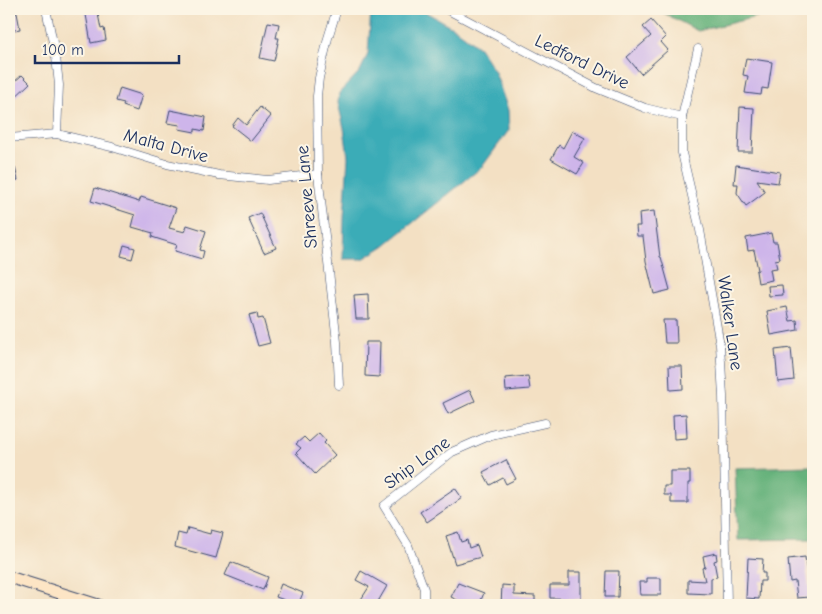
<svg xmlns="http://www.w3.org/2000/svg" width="822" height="614" font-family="'Comic Neue',sans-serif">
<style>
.forest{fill:#66b27b;stroke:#40706c}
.water{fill:#3bacb7;stroke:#2b6e8a}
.building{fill:#ceb5ea}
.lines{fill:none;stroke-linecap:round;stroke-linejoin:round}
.street-casing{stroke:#3b4a6d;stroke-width:9}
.secondary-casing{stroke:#3b4a6d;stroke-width:13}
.street{stroke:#fff;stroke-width:8}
.secondary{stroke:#fde5c5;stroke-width:11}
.labels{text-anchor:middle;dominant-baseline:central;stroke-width:4;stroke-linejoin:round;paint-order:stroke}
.street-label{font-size:18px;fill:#1b2f5e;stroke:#fcf5e5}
</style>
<rect width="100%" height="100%" fill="#fcf5e5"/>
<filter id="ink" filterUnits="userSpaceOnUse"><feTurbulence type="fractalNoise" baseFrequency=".02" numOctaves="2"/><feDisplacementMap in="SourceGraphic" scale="10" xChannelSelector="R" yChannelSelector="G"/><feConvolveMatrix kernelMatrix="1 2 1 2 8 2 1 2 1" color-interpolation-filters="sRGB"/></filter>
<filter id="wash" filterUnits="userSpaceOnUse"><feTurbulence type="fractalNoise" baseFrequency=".0096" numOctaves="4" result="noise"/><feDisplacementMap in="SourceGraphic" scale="20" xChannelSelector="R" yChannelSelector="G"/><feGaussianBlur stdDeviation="1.12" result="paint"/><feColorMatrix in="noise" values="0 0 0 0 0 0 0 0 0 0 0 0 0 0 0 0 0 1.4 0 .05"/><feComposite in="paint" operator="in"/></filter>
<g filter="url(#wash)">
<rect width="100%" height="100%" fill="#f3e0c3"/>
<g class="forest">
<path d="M656,9H789L698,31Z"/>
<path d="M813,466V539L738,540L735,468Z"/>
</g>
<path class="water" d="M371,9H420L454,28L479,47L495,72L508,110L509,130L482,167L384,246L363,259H343L344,218L348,157L344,128L338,103L339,93L360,71L368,54Z"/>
<g id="blocks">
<g class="building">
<path d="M85,9H97L101,29L104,28L106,40L91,43Z"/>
<path d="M17,13L20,29L9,31V14Z"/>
<path d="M651,20L666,37L661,42L668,50L641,74L627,57L651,36L643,27Z"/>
<path d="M268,22L279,24L276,38H279L274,61L260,58Z"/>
<path d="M746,58L772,62L768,89L762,88L761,95L745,93L748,76L743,75Z"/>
<path d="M22,75L30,83L9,103V79L13,83Z"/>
<path d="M120,88L142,95L137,111L123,106L124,103L116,101Z"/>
<path d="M260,107L271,116L251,141L232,126L238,118L246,125Z"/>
<path d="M740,107L754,108L752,152H738Z"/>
<path d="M170,110L206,117L204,131L195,129V132L179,129L180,125L167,123Z"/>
<path d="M572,131L585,138L574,157L584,163L577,174L551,159L559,145L563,148Z"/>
<path d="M736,165L780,172L778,183L757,180L765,192L746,206L737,193L738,184H734Z"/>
<path d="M15,167L18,180L9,182V169Z"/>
<path d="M95,188L139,202L141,197L176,208L169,228L185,232L187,225L206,231L200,250L204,251L202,259L175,251L177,245L152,237L153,233L132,227L135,215L91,201Z"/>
<path d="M654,211L660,257H661L670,290L654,294L646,261L643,236H637L636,226H640L639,213Z"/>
<path d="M260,213L276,248L264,253L248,218Z"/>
<path d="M771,233L773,242H777L780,259L775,260L777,268L770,269L772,280L758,283L756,271L758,270L754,250L748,251L746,238Z"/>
<path d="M124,245L135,248L132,259L121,256Z"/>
<path d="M782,285L783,295L769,296L768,286Z"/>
<path d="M368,294L369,319H356L354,295Z"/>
<path d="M787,307L790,321L797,320L798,330L771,335L767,311Z"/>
<path d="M257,313L258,319L263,318L270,343L258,346L249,315Z"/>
<path d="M663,320H676L677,343H665Z"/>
<path d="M366,342H380L379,377L365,376Z"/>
<path d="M791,348L794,380L778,382L775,350Z"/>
<path d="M669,366H682L683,389L670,390Z"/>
<path d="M528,376L530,389L506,391L505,378Z"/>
<path d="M470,390L475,401L448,414L443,403Z"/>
<path d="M686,414L687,438L674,439L673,415Z"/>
<path d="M319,433L326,441L324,443L335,455L315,474L296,453L301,448L296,444L304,437L309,442Z"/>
<path d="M506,460L516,479L506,484L503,478L490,485L483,472Z"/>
<path d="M670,471H690V483H688V503H671V495H664V486H670Z"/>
<path d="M455,488L462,498L427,522L420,512Z"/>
<path d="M188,528L210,534L211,530L223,533L216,558L175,547L178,533L186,535Z"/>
<path d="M458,532L461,542L467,540L469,548L477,545L481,557L455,564L446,536Z"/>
<path d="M716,553L717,560L714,561L717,577L711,578V594L688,593V580L705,581L702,568L705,567L703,556Z"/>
<path d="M805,557L810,597L797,598L795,581L790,582L788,559Z"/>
<path d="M748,558L763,559L762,573H765V581H760L759,599L746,598Z"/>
<path d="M231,562L268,577L263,590L225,575Z"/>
<path d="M361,571L387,586L376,605H367L360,601L369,587L356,580Z"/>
<path d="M606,571H619L618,597H605Z"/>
<path d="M569,572H581V599L550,598V585H569Z"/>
<path d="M647,578H661V595H640L639,582H647Z"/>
<path d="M458,583L484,593L479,605H467L451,597Z"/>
<path d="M281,584L303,593L298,605L276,597Z"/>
<path d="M502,585L514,586V595L535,596V605H501Z"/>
</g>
</g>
</g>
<g filter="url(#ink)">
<use href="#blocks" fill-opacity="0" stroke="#3b4a6d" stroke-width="1"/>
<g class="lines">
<g class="street-casing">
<g id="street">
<path d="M46,9L56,57L59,85L57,134"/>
<path d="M337,9L328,38L319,78L317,96L318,174L337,342L339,385"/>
<path d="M446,9L596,88L645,108L682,117"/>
<path d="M698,49L682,117V153L700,230L720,345L723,396L727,605"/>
<path d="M9,138L57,134L112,147L167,164L219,175L268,180L318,174"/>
<path d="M424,605V589L408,545L384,506L452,452L491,435L545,423"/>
</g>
</g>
<g class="secondary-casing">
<path id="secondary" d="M9,577L98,605"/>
</g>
<use href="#street" class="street"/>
<use href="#secondary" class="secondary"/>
</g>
</g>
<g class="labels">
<g class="street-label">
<text transform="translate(582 62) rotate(26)">Ledford Drive</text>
<text transform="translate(166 146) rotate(15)">Malta Drive</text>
<text transform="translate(307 197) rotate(-95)">Shreeve Lane</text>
<text transform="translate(730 323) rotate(82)">Walker Lane</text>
<text transform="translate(417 463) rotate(-36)">Ship Lane</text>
</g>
</g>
<rect width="822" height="614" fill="none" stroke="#fcf5e5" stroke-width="30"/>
<path d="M35 55v8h144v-8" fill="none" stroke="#1b2f5e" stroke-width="2.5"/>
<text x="42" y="55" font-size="15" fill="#1b2f5e" stroke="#fcf5e5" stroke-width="4" paint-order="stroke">100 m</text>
</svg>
